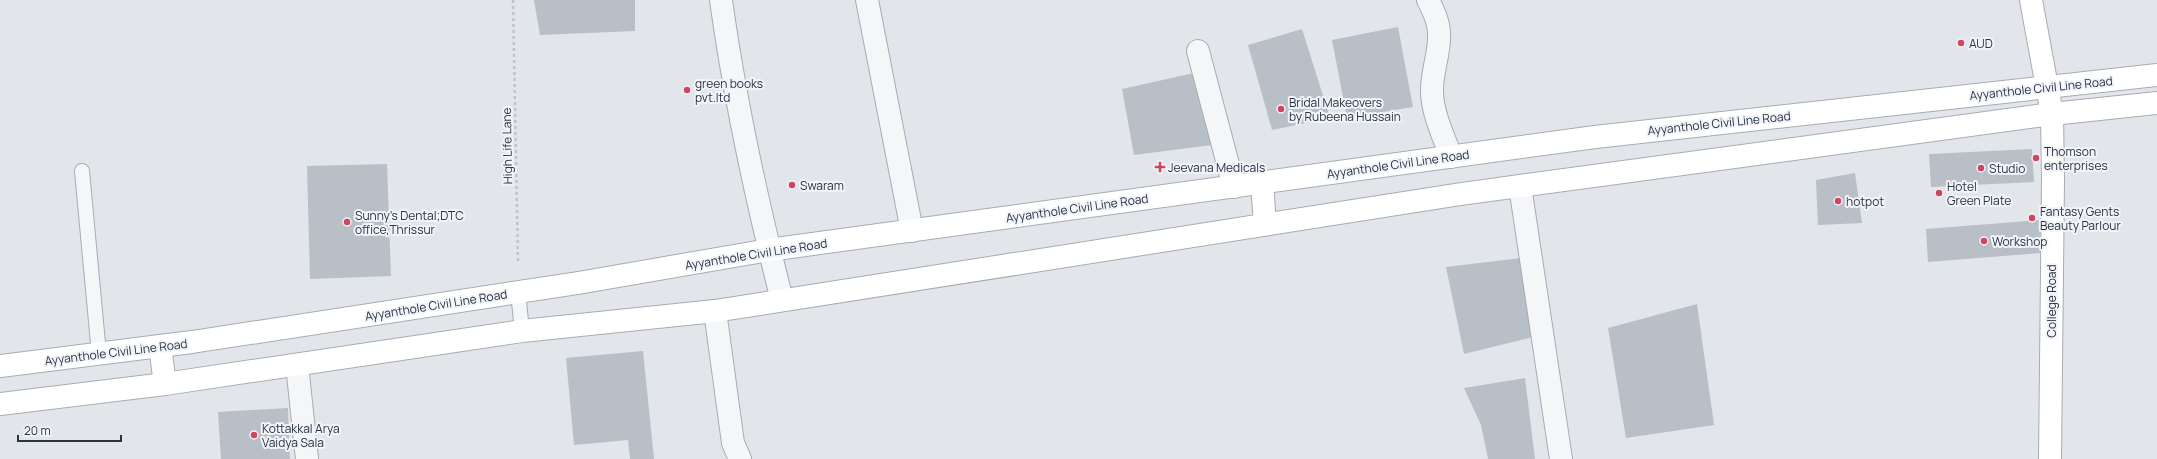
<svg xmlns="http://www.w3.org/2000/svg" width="2157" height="459" font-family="Manrope,sans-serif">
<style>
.building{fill:#b9bfc7}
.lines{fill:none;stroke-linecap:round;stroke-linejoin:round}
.lane-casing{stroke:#a7acb4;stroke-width:16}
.street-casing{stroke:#a7acb4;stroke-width:24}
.secondary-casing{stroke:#a7acb4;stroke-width:24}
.path{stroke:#c0c3c9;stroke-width:2.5;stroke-dasharray:3 3;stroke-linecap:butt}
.lane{stroke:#f5f6f8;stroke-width:14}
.street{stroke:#f5f6f8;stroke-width:22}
.secondary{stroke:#fff;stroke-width:22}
.poi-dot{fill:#d0465f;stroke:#f1f4f8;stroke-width:1.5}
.labels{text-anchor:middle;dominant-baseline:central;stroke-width:4;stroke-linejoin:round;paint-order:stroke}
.poi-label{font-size:12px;fill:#2a3342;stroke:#f1f4f8;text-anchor:start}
.street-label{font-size:12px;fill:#2a3342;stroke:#f1f4f8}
</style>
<rect width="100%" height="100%" fill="#e2e5ea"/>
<g class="building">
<path d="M534,0H635V31L540,35Z"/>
<path d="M1398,27L1413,107L1347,118L1332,40Z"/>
<path d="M1302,29L1330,118L1272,130L1248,45Z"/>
<path d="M1194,73L1212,145L1134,155L1122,89Z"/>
<path d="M2032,149L2034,182L1931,187L1929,154Z"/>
<path d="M387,164L391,276L310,279L307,166Z"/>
<path d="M1855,173L1862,223L1818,225L1816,180Z"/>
<path d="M2039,220L2041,253L1928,262L1926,229Z"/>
<path d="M1521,258L1533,337L1464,354L1446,267Z"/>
<path d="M1697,304L1714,425L1626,438L1608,328Z"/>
<path d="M643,351L654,459H630L628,440L574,445L566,358Z"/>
<path d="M1525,378L1535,459H1488L1481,425L1464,388Z"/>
<path d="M288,408L290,459H221L218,412Z"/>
</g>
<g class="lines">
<g class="lane-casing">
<g id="lane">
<path d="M82,171L99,354"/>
<path d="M518,292L522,331"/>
</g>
</g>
<g class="street-casing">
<g id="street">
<path d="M721,0C735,101 757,202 782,300"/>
<path d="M867,0L912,231"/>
<path d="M1428,0C1434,12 1440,24 1439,38C1439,56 1431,74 1432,93C1433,115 1444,137 1451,157"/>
<path d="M1198,51L1234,187"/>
<path d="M1520,186L1561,459"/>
<path d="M715,311L733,443L740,459"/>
<path d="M297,365L307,459"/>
</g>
</g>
<g class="secondary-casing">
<g id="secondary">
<path d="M2031,0L2052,114L2053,179L2050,459"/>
<path d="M1262,183L1265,224"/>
<path d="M160,346L165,384"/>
<path d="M0,366L192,342L578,283L769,250L1595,137L2157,75"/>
<path d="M0,404L165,384L522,331L715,311L1461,194L2052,114L2157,103"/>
</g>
</g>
<path class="path" d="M513,0L518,263"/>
<use href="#lane" class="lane"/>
<use href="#street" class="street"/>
<use href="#secondary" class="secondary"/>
</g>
<g class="poi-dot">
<circle cx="1961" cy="43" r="4"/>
<circle cx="687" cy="90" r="4"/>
<circle cx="1281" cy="109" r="4"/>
<circle cx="2036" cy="158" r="4"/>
<path d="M1158 161h4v4h4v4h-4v4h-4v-4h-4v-4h4z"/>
<circle cx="1981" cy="168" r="4"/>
<circle cx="792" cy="185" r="4"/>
<circle cx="1939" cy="193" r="4"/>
<circle cx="1838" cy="201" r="4"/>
<circle cx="2032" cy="218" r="4"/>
<circle cx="347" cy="222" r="4"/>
<circle cx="1984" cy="241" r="4"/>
<circle cx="254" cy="435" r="4"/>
</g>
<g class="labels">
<g class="poi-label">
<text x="1969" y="43">AUD</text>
<text x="695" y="83">green books<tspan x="695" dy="14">pvt.ltd</tspan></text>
<text x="1289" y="102">Bridal Makeovers<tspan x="1289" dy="14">by Rubeena Hussain</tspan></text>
<text x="2044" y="151">Thomson<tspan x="2044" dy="14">enterprises</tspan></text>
<text x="1168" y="167">Jeevana Medicals</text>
<text x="1989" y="168">Studio</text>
<text x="800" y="185">Swaram</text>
<text x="1947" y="186">Hotel<tspan x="1947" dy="14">Green Plate</tspan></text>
<text x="1846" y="201">hotpot</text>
<text x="2040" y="211">Fantasy Gents<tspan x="2040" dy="14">Beauty Parlour</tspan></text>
<text x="355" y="215">Sunny's Dental;DTC<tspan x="355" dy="14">office,Thrissur</tspan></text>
<text x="1992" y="241">Workshop</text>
<text x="262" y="428">Kottakkal Arya<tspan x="262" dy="14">Vaidya Sala</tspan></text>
</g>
<g class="street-label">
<text transform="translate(2041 88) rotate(-6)">Ayyanthole Civil Line Road</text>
<text transform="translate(1719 123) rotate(-6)">Ayyanthole Civil Line Road</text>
<text transform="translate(507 146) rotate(-91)">High Life Lane</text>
<text transform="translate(1398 164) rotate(-8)">Ayyanthole Civil Line Road</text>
<text transform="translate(1077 208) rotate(-8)">Ayyanthole Civil Line Road</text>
<text transform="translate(756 254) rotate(-9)">Ayyanthole Civil Line Road</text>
<text transform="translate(2051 301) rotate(-90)">College Road</text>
<text transform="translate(436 305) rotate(-9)">Ayyanthole Civil Line Road</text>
<text transform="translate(116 352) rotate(-7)">Ayyanthole Civil Line Road</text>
</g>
</g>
<path d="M18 435v6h103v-6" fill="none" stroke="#2a3342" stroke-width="2"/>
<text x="24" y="435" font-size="12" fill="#2a3342" stroke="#f1f4f8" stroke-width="3" paint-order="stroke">20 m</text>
</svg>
